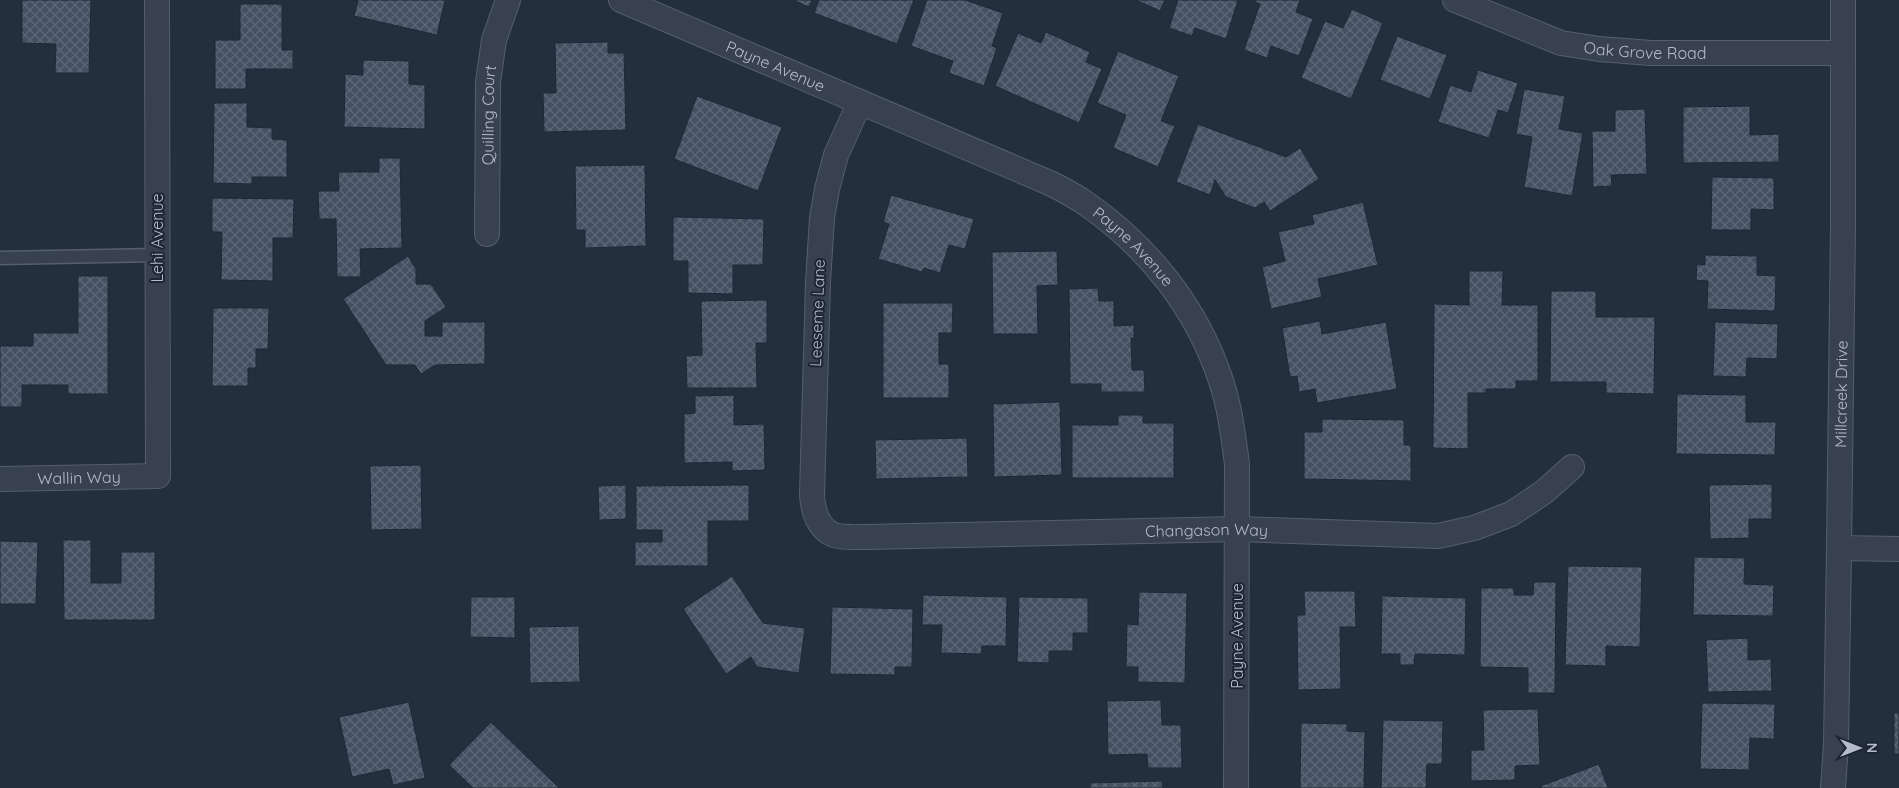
<svg xmlns="http://www.w3.org/2000/svg" width="1899" height="788" font-family="Quicksand,sans-serif">
<style>
.building{fill:url(#building-cross-hatch);stroke:#1f2835}
.lines{fill:none;stroke-linecap:round;stroke-linejoin:round}
.service-casing{stroke:#565f6c;stroke-width:15}
.minor-casing{stroke:#565f6c;stroke-width:26}
.service{stroke:#38414e;stroke-width:12}
.minor{stroke:#38414e;stroke-width:24}
.labels{text-anchor:middle;dominant-baseline:central;stroke-width:4;stroke-linejoin:round;paint-order:stroke}
.street-label{font-size:16px;fill:#b4bcc9;stroke:#1d2633}
</style>
<defs>
<pattern id="building-cross-hatch" width="8" height="8" patternUnits="userSpaceOnUse" patternTransform="scale(1.25)"><rect width="8" height="8" fill="#455162"/><path d="M0 0l8 8M0 8l8-8" fill="none" stroke="#5d6877"/></pattern>
</defs>
<rect width="100%" height="100%" fill="#242f3e"/>
<g class="building">
<path d="M22,0H91L89,73H55L56,44L22,43Z"/>
<path d="M352,0H445L437,35L354,16L358,1Z"/>
<path d="M793,0H812L809,7Z"/>
<path d="M819,0H914L897,44L814,13Z"/>
<path d="M927,0H965L1003,13L992,46L997,48L984,86L949,73L953,61L911,46Z"/>
<path d="M1136,0H1165L1160,11Z"/>
<path d="M1178,0H1238L1226,39L1195,28L1192,36L1169,28Z"/>
<path d="M1255,0H1300L1296,12L1313,19L1299,56L1271,46L1267,58L1244,50L1260,4L1255,2Z"/>
<path d="M240,4H282V50H293V69H246V89H215V40H240Z"/>
<path d="M1352,9L1383,23L1351,99L1301,78L1325,21L1343,28Z"/>
<path d="M1046,32L1090,52L1086,62L1102,69L1079,123L995,86L1018,33L1041,43Z"/>
<path d="M1397,36L1447,55L1430,99L1380,80Z"/>
<path d="M608,42V53H624L626,130L544,132L543,93H556L555,43Z"/>
<path d="M1118,51L1179,76L1161,121L1175,126L1158,167L1113,148L1126,115L1097,103Z"/>
<path d="M363,60L409,61V84L425,85V129L344,127L345,74L363,75Z"/>
<path d="M1478,70L1518,83L1508,113L1498,110L1489,138L1438,122L1450,85L1471,92Z"/>
<path d="M1524,89L1565,96L1559,129L1583,133L1572,196L1524,187L1532,137L1516,134Z"/>
<path d="M697,96L782,127L758,191L674,159Z"/>
<path d="M214,103H247V127L272,128V139L287,140V177H252V184L213,183Z"/>
<path d="M1750,106V135L1779,134V162L1683,163V107Z"/>
<path d="M1645,109L1647,174L1611,175L1612,186L1593,187L1592,131H1615V110Z"/>
<path d="M1198,124L1286,157L1300,148L1319,179L1270,211L1264,202L1255,208L1226,197L1215,180L1210,195L1176,182Z"/>
<path d="M379,158H400L402,248L360,249L361,277H337L336,219H319L318,191H339L338,172H379Z"/>
<path d="M645,165L646,246L585,248V230H576L575,166Z"/>
<path d="M1712,177L1774,178V210L1751,209V230H1711Z"/>
<path d="M891,195L974,219L965,249L949,245L940,273L924,268L922,272L878,259L889,224L883,222Z"/>
<path d="M212,198L294,199L293,238H273V281L221,280L222,232H212Z"/>
<path d="M1363,202L1378,265L1318,279L1322,297L1271,309L1262,267L1285,261L1278,232L1314,224L1312,215Z"/>
<path d="M673,217L764,219L763,265H733V294L688,293V261H673Z"/>
<path d="M1057,251L1058,285L1037,286L1038,334H993L992,252Z"/>
<path d="M1705,255L1757,256V275L1776,276L1775,311L1707,309L1708,281L1696,280L1697,264L1705,265Z"/>
<path d="M408,256L416,269V284H431L446,307L425,321V336H442V322H485V364L435,365L421,374L415,365H386L343,299Z"/>
<path d="M1469,271H1503L1502,305H1538V381H1516V389H1486V393H1468V449L1433,448L1434,304L1469,305Z"/>
<path d="M78,276H108V394H68V385H22V407H0V346H33V333H78Z"/>
<path d="M1098,288L1099,301H1114V326L1134,325V338H1131L1132,370H1144L1145,392H1101V384H1070L1069,289Z"/>
<path d="M1551,291H1596V317H1655L1654,394L1606,393V382H1550Z"/>
<path d="M767,300V343H756L757,388H687L686,356L702,355L701,301Z"/>
<path d="M883,303H953L952,333H939V364H949V398H883Z"/>
<path d="M213,308H269L268,349H256V368H248V386H212Z"/>
<path d="M1320,321L1322,334L1386,322L1397,389L1317,403L1315,389L1299,392L1297,376L1290,377L1282,328Z"/>
<path d="M1715,322L1778,324L1777,359L1747,358L1746,377L1713,376Z"/>
<path d="M1677,394L1746,395V422H1776L1775,455L1676,454Z"/>
<path d="M734,395V425L764,424L765,470L732,471V462L684,463V414L695,413V396Z"/>
<path d="M1060,402L1062,475L994,477L993,404Z"/>
<path d="M1118,415H1143V423H1174V478H1072V425H1118Z"/>
<path d="M1322,419L1404,420V445H1411V481L1304,479V432H1322Z"/>
<path d="M967,438L968,477L876,479L875,440Z"/>
<path d="M421,465L422,529L371,530L370,466Z"/>
<path d="M1772,484V519H1749V538L1710,539L1709,485Z"/>
<path d="M626,485V519L599,520L598,486Z"/>
<path d="M749,485V521H708V566H635V542H662V530H636V486Z"/>
<path d="M63,540H91V583H121V552H155V620H64Z"/>
<path d="M0,541L38,542L36,604H0Z"/>
<path d="M1694,557L1745,558L1744,584L1774,585L1773,616L1693,615Z"/>
<path d="M1568,566L1642,567L1640,647L1606,646V666L1565,665Z"/>
<path d="M732,576L763,623L805,628L799,673L757,667L751,657L726,674L683,609Z"/>
<path d="M1534,582H1556L1555,693H1528V668L1480,667L1481,588H1514V595H1533Z"/>
<path d="M1304,591H1355L1356,627H1340L1341,689L1298,690L1297,615H1305Z"/>
<path d="M1139,592L1187,593L1185,683L1138,682V667H1126L1127,624L1138,625Z"/>
<path d="M923,595L1007,597L1006,646H982L981,654L941,653L942,625H922Z"/>
<path d="M1382,596L1466,598L1465,655L1415,654L1414,665H1400V654H1381Z"/>
<path d="M471,597H515V638L470,637Z"/>
<path d="M1019,597L1088,598V633H1073V651H1049V663L1017,662Z"/>
<path d="M832,607L913,609L912,667H895V675L830,674Z"/>
<path d="M579,626L580,682L530,683L529,627Z"/>
<path d="M1748,638V660L1771,659L1772,691L1708,692L1706,640Z"/>
<path d="M1161,700L1162,725H1181L1182,768H1148L1147,754L1108,755L1107,701Z"/>
<path d="M409,702L425,778L393,785L389,769L352,777L339,717Z"/>
<path d="M1702,703L1775,704L1774,739L1750,738L1749,770L1700,769Z"/>
<path d="M1538,709L1540,765L1515,766V780L1471,781V750H1484L1483,710Z"/>
<rect x="1894" y="713" width="5" height="41"/>
<path d="M1383,720L1443,721L1442,764H1427L1426,788H1381Z"/>
<path d="M491,722L559,788H473L449,765Z"/>
<path d="M1301,723L1347,724V731L1365,732L1364,788H1300Z"/>
<path d="M1599,764L1608,788H1542L1541,786Z"/>
<path d="M1162,781L1163,788H1090V783Z"/>
</g>
<g class="lines">
<g class="service-casing">
<path id="service" d="M0,258L157,255"/>
</g>
<g class="minor-casing">
<g id="minor">
<path id="s1" d="M621,0L1052,184C1064,190 1077,197 1088,205C1149,248 1196,307 1220,378C1230,406 1233,435 1237,464L1236,788"/>
<path id="s2" d="M1455,0L1561,43L1599,49L1651,53H1842"/>
<path id="s3" d="M860,102L836,155L827,189L822,218L818,282L812,495C813,510 818,529 834,535C843,538 857,537 866,537L1238,529L1438,536L1474,528L1511,514L1544,492L1572,467"/>
<path id="s4" d="M487,234L488,82L494,40L508,0"/>
<path id="s5" d="M0,479L158,476L157,0"/>
<path d="M1839,548L1899,549"/>
<path id="s6" d="M1833,788L1836,745L1839,548L1843,226V0"/>
</g>
</g>
<use href="#service" class="service"/>
<use href="#minor" class="minor"/>
</g>
<g class="labels">
<g class="street-label">
<text stroke="none"><textPath href="#s2" startOffset="199">Oak Grove Road</textPath></text>
<text stroke="none"><textPath href="#s1" startOffset="168">Payne Avenue</textPath></text>
<text stroke="none"><textPath href="#s4" startOffset="119">Quilling Court</textPath></text>
<text transform="translate(157 238) rotate(-90)">Lehi Avenue</text>
<text stroke="none"><textPath href="#s1" startOffset="572">Payne Avenue</textPath></text>
<text transform="translate(817 313) rotate(-88)">Leeseme Lane</text>
<text stroke="none"><textPath href="#s6" startOffset="394">Millcreek Drive</textPath></text>
<text stroke="none"><textPath href="#s5" startOffset="79">Wallin Way</textPath></text>
<text stroke="none"><textPath href="#s3" startOffset="821">Changason Way</textPath></text>
<text transform="translate(1237 636) rotate(-90)">Payne Avenue</text>
</g>
</g>
<g transform="translate(1859 748) rotate(90)" stroke="#1d2633" stroke-width="4" paint-order="stroke">
<path d="M0-4L9 19L0 12L-9 19Z" fill="#b4bcc9"/>
<text y="-8" font-size="14" font-weight="bold" text-anchor="middle" fill="#b4bcc9">N</text>
</g>
</svg>
